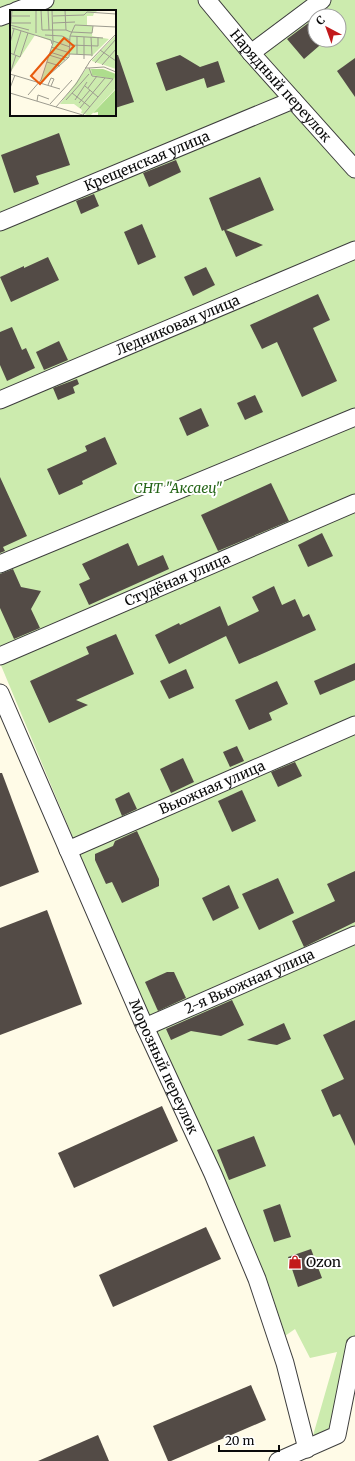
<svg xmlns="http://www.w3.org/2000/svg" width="355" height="1461" font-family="Merriweather,serif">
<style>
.green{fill:#ccebae;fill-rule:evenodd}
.building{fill:#534b46}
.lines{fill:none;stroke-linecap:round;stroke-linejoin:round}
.street-casing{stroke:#3d3d3d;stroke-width:19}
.street{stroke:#fff;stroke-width:17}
.labels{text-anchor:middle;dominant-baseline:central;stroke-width:4;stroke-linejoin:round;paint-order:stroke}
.street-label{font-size:14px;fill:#0a0a0a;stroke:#fff}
.park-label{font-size:14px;font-style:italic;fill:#246517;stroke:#fff}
.poi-label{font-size:14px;fill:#0a0a0a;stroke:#fff;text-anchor:start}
.inset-road{fill:none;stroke:#9d9b8f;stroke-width:1}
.view{fill:#e8590c;fill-opacity:0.15;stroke:#e8590c;stroke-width:2}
.inset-edge{fill:none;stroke:#0a0a0a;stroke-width:2}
</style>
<rect width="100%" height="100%" fill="#fffbe7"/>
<path class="green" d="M0,0H355V1344L333,1432L312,1439L337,1352L310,1358L295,1329L282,1338L0,663ZM11,11H115V115H11ZM315,16H339V40H315Z"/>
<g class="building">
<path d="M315,18V40H326L304,59L287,39Z"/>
<path d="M115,55H118L134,102L115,108Z"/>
<path d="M180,55L200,67L218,61L225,82L207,88L204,78L166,91L156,63Z"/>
<path d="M355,58V97L337,71Z"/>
<path d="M59,133L70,165L36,176L39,184L14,193L1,155Z"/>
<path d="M176,160L181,172L149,187L143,173Z"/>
<path d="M260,177L274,210L226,230L263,245L236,257L224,230L222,231L209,198Z"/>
<path d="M94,194L99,206L81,214L76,201Z"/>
<path d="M142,224L156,257L138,265L124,232Z"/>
<path d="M48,257L59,280L11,302L0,277L24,266V268Z"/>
<path d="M206,267L215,285L193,296L184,277Z"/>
<path d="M318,294L330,320L313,328L337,381L302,397L277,342L262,349L250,325Z"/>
<path d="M12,327L22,350L26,348L35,368L7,381L0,365V332Z"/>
<path d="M59,341L68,360L44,370L36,352Z"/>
<path d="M77,379L79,384L73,387L75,393L58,400L53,388Z"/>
<path d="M255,395L263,412L245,420L237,403Z"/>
<path d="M201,408L209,426L187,436L179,418Z"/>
<path d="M105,437L117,464L82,481L83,484L59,495L47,469L87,451L85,446Z"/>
<path d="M0,477L27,536L3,547L5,551L0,553Z"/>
<path d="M271,483L289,521L218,551L201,515Z"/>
<path d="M322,533L333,556L308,567L298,545Z"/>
<path d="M128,543L138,566L163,555L169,569L89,605L79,584L90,579L82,564Z"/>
<path d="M13,569L21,587L41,591L31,609L40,628L14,639L0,608V574Z"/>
<path d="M274,586L282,605L295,599L303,617L309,614L316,630L239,664L226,636L169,664L155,635L179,623L180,625L220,606L228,626L259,611L252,597Z"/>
<path d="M116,634L134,674L76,700L88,705L49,723L30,681L89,654L86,647Z"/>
<path d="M355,663V680L320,695L314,681Z"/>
<path d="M186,669L194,688L169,699L160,681Z"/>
<path d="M277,681L288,704L269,713L272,720L249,730L235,700Z"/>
<path d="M237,746L244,761L230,767L223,752Z"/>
<path d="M183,758L194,782L171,793L160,769Z"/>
<path d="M295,762L302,776L278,787L271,772Z"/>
<path d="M0,773H2L39,872L0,887Z"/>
<path d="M242,790L256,821L232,832L218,801Z"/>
<path d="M129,792L137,809L122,816L115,799Z"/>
<path d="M137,831L159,879V886L122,903L112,882L106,884L95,860V854L113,846L115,841Z"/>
<path d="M355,871V922L304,947L292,921L335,901L327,884Z"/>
<path d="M278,878L294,913L259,930L242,894Z"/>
<path d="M229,885L239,908L213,921L202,898Z"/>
<path d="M47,910L82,1004L0,1035V928Z"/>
<path d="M167,972H174L186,998L158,1011L145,982Z"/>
<path d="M232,1000L244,1025L221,1036L191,1031L171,1040L166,1029Z"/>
<path d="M355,1020V1146L340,1114L333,1117L321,1090L344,1079L323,1035Z"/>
<path d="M284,1023L291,1039L277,1045L247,1040Z"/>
<path d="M162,1106L178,1141L74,1188L58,1153Z"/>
<path d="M254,1136L266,1166L229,1180L217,1150Z"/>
<path d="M280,1204L291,1237L274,1242L263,1210Z"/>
<path d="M206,1227L221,1259L113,1307L99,1275Z"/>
<path d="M311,1249L322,1278L298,1287L288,1257Z"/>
<path d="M251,1385L266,1420L171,1461H168L153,1426Z"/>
<path d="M98,1435L109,1461H38Z"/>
</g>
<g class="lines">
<g class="street-casing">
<g id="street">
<path id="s1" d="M207,0L251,53L355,169"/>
<path d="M16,11L45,0"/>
<path d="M0,17L11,13"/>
<path d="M251,53L322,0"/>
<path id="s2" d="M0,222L293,100"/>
<path id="s3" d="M0,400L355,250"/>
<path d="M0,564L355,417"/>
<path id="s4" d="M0,656L355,503"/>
<path id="s5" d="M0,693L145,1027L213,1174L257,1279L285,1363L307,1449"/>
<path id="s6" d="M68,850L355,725"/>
<path id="s7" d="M145,1027L355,935"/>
<path d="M278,1461L337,1435L355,1345"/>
</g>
</g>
<use href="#street" class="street"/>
</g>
<defs>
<g id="shop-bare" transform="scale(1.08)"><path d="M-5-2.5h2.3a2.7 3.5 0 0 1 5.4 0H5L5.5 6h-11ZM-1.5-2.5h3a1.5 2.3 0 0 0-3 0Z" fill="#c2191b" stroke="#fff" stroke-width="2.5" paint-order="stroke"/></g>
</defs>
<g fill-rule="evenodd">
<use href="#shop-bare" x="295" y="1262"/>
</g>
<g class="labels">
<g class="street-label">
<text stroke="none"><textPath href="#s1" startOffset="113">Нарядный переулок</textPath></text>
<text stroke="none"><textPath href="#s2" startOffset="159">Крещенская улица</textPath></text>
<text stroke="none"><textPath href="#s3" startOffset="193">Ледниковая улица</textPath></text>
<text stroke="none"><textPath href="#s4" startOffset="193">Студёная улица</textPath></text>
<text stroke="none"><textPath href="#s6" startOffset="157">Вьюжная улица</textPath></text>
<text stroke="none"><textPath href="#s7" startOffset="114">2-я Вьюжная улица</textPath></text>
<text stroke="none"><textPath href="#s5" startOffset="408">Морозный переулок</textPath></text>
</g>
<g class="park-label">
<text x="178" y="488">СНТ "Аксаец"</text>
</g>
<g class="poi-label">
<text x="306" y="1262">Ozon</text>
</g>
</g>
<g transform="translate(10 10)">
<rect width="106" height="106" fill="#fffbe7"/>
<path d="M0,0H89L84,3L83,6H77V15L83,16L82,26L99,29L81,47V45L61,44L30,73L43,34L41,31L25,25L0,63ZM106,25V59L82,51V50ZM76,59H81L82,65L106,67V78L80,106L71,103L72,100L64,94H50Z" fill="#ccebae"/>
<path d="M81,59H93L106,64L104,69L82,65ZM106,79V106H88V102L83,103Z" fill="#aedd8d"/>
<path class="inset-road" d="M26,0V23M31,0L32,20H56L61,22M38,0L39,20M55,0L56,20M0,6H20M43,6L74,5L77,2L106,4M0,13H21M1,13L2,0M43,13L65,12M0,15L19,20M2,18L41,30L42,34M61,22L82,23L83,16M35,25L52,26L60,30M60,26L93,28M67,26V44M74,27V49M81,27L82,46M43,31L60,37M0,33L4,19M60,35L88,36V27M41,37L60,43M90,40L106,51M40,42L58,48M0,43L10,47L18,23M4,44L11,21M60,44L81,45M39,45L55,50M37,52L50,56M85,53L106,29M92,55L106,39M79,58L94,57L106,62M0,64L50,79M0,64L6,45M30,73L59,47L60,26L65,15L106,17M38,75L41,68L44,69L41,76M75,76L88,87M0,78L5,65M78,78L87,66M0,83L76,106M62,83L80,97M18,85L31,70L43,33L42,0M56,90L79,64M65,90L77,72M27,91L28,85L39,89M69,93L80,80M40,94L62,70M46,97L66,74L80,51L106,24M70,98L95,68M73,105L103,69L82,66L79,58H75"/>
<path class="view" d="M54,28L64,36L30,74L21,66Z"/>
<rect width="106" height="106" class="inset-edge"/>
</g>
<g transform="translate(327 28) rotate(319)"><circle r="19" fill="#ffffff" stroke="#9d9d9d"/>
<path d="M0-3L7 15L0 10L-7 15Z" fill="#c2191b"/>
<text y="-6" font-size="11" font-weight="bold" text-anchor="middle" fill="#0a0a0a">С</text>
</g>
<path d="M219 1445v6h60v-6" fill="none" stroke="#0a0a0a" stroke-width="2"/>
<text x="225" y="1445" font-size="12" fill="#0a0a0a" stroke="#ffffff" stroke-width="3" paint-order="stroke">20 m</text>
</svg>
